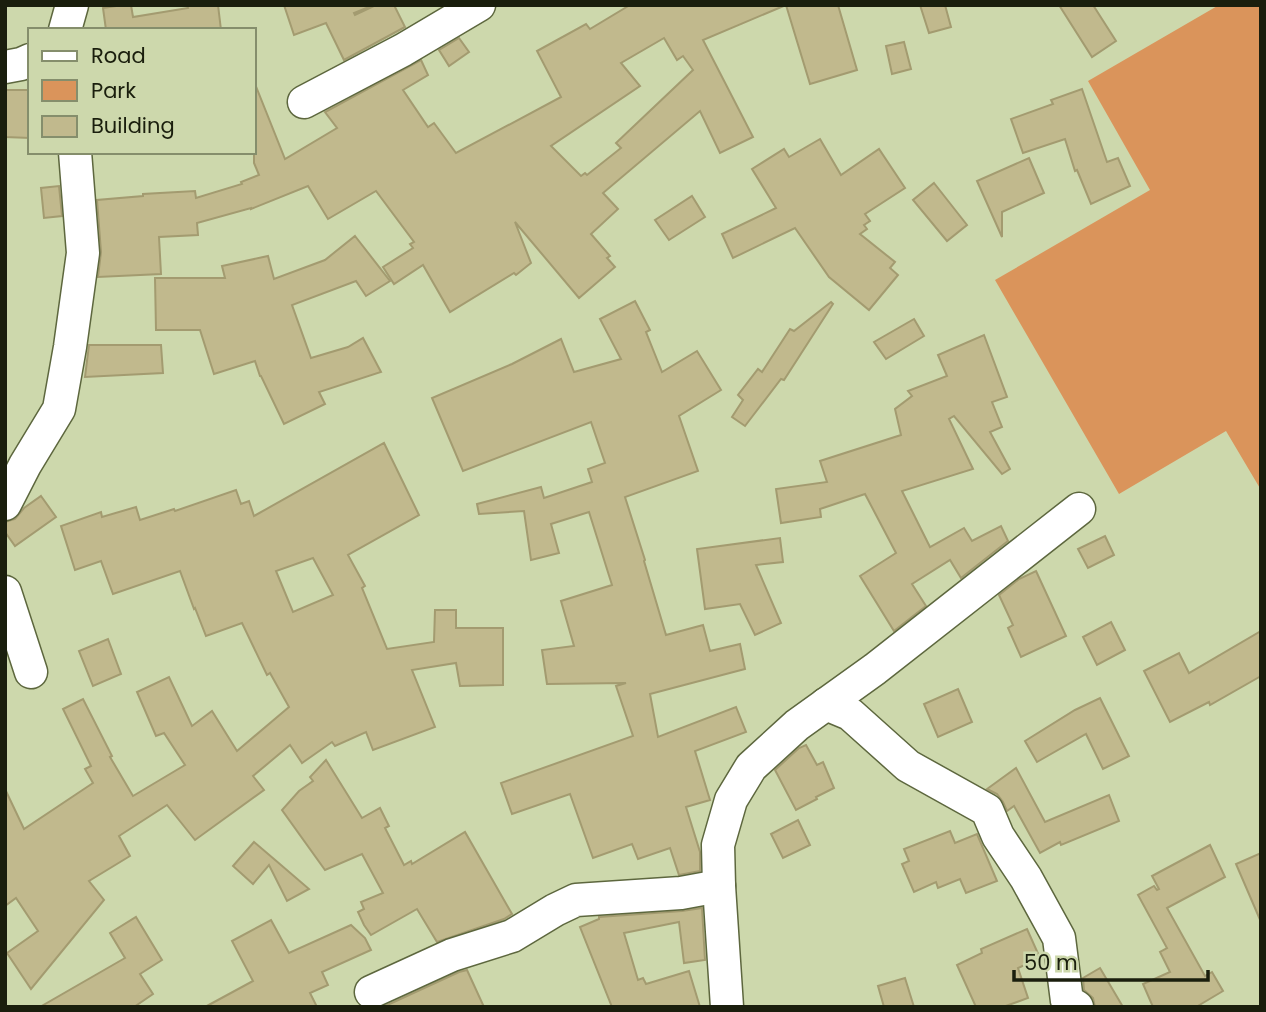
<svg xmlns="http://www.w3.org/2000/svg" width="1266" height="1012" font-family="Poppins,sans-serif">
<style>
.green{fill:#da945b}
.building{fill:#c1b98d;stroke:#a39b70;stroke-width:2;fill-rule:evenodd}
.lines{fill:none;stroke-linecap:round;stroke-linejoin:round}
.minor-casing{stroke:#5d673e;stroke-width:35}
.minor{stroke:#fff;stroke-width:32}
</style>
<rect width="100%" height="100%" fill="#cdd8ac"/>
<path class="green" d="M1219,5H1261V490L1226,431L1119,494L995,280L1150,190L1088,81Z"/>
<g class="building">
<path d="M123,5H131L133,17L188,8L187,5H218L221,30H106L103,8Z"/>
<path d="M284,5H368L369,7L354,13L355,15L376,5H394L405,27L344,60L326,23L294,35Z"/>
<path d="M630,5H786L703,40L753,137L720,153L700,111L603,193L618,209L591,234L610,256L607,258L615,267L579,298L515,222L531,263L516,275L514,273L450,312L423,265L394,284L383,267L413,248L410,244L414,242L376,191L328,219L308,186L251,209V208L197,223L198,235L159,237L161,274L98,277L101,252L97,200L143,196V194L195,191L196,198L242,184L241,182L259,175L254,163V84H255L285,159L337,128L325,112L421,60L428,75L403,90L428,127L434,123L456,153L561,97L537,51L586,24L590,29ZM664,38L677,60L683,56L693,70L616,143L621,148L587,175L585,173L581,176L551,146L640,86L621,63Z"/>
<path d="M786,5H838L857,70L810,84Z"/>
<path d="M920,5H945L951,27L929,33Z"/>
<path d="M1059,5H1093L1116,41L1092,57Z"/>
<path d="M459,38L469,52L449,66L439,50Z"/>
<path d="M904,42L911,69L892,74L886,46Z"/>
<path d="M1082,89L1107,162L1118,158L1130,186L1091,204L1077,170L1075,171L1065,139L1023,153L1011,119L1053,104L1051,100Z"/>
<path d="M5,90H30V138L5,137Z"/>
<path d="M820,139L841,175L879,149L905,188L865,214L870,221L864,225L867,229L860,234L895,262L890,268L898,275L869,310L829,277L795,228L733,258L722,234L776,208L752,169L784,149L789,157Z"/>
<path d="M1029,158L1044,193L1002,212V237L977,181Z"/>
<path d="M934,183L967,225L947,241L913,200Z"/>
<path d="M59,186L62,216L44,218L41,188Z"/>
<path d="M692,196L705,217L669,240L655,220Z"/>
<path d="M355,236L390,281L366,296L356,281L292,305L311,358L348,347L363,338L381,372L319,392L325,404L284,424L261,376H260L255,361L214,374L200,330H156L155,278H225L222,266L268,256L274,279L325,260Z"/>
<path d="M635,301L650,330L646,332L662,372L697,351L721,390L679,416L698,471L625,497L645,560L644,561L666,635L703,625L710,651L740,644L745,669L650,694L658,737L736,707L746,732L695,751L710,800L686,807L700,852V871L679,875L670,848L638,859L632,844L593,858L570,794L512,814L501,783L633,736L616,686L626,683L547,684L542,650L574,646L561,601L612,585L589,512L551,524L559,553L531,560L524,511L479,514L477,504L541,487L544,498L592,482L588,469L605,463L591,422L463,471L432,398L512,364L561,339L574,372L621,359L600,319Z"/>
<path d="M831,302L833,304L784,380L781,379L745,426L732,417L743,400L738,395L758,369L762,372L790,329L794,331Z"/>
<path d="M914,319L924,336L886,359L874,342Z"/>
<path d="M984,335L1007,397L992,402L1002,427L990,432L1010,469L1002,474L954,416L949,419L973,469L902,491L930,547L964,528L972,541L1001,526L1008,541L961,578L950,560L912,584L926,606L894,631L860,576L896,553L865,494L820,509L821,517L781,523L776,489L827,482L820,461L901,435L895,409L912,396L908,391L947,376L938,355Z"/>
<path d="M89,345H161L163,373L85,377Z"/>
<path d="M384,443L419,515L348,555L365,586L362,588L387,649L434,642L435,610H456V628H503V685L460,686L456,663L412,670L435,727L373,750L366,732L335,746L332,742L302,763L290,745L253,776L264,790L195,840L167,805L119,836L130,856L89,881L104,900L31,989L7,953L38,931L16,898L5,906V789L24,829L93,783L85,769L91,766L63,709L83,699L112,756L110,757L133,796L185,765L164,733L156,736L137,692L169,677L192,726L212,711L237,751L289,707L270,673L267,675L242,623L206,636L195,608L194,609L180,571L113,594L101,561L75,570L61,526L101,512L102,517L136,507L140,520L174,509L175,511L236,490L241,504L249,501L254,516ZM313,558L333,595L293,612L276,571Z"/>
<path d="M41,496L56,517L15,546L5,532V522L15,519L24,508Z"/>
<path d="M1105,536L1114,555L1088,568L1078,549Z"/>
<path d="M780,538L783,562L756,565L781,623L755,635L740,604L705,609L697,549Z"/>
<path d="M1036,571L1066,636L1021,657L1008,628L1013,625L999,595L1019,579Z"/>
<path d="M1111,622L1125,650L1097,665L1083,637Z"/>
<path d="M1261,631V676L1210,705L1209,702L1170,722L1144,671L1179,653L1189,673Z"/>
<path d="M108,639L121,674L93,686L79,651Z"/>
<path d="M958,689L972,722L938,737L924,704Z"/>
<path d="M1100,698L1129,756L1103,769L1086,734L1037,762L1025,741L1075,710Z"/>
<path d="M806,745L817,765L823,762L834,788L816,797L817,799L796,810L775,770L799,748Z"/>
<path d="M326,760L362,818L380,808L389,826L385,828L404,865L411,861L412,864L465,832L512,914L504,919L437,942L417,909L371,935L364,925L358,912L364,909L361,902L383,893L362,854L325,870L282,810L299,791L313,781L310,777Z"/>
<path d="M1016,768L1045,822L1109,795L1119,821L1061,845L1060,842L1040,853L1014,806L1007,811L1003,802L997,794L987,789Z"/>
<path d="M798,820L810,845L783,858L771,834Z"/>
<path d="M950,831L955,843L977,834L997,881L966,893L960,879L938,888L936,882L914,892L902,864L909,861L904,849Z"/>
<path d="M254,842L274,859L309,889L287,901L269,865L253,884L233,866Z"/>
<path d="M1210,845L1225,877L1167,908L1205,976L1212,972L1223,991L1196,1007H1153L1143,984L1170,972L1160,952L1167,948L1138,895L1154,886L1157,890L1159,889L1152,876Z"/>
<path d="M1261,853V922L1236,864Z"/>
<path d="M702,908L705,960L684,963L679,922L624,933L638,980L643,978L646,984L689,971L700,1007H612L580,927L599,919V917L682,911Z"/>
<path d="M136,917L162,960L140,974L153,994L134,1007H40L125,958L110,933Z"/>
<path d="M271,920L289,953L351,925L365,938L371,950L322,972L328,985L310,993L317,1007H205L253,981L232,941Z"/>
<path d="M1027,929L1040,958L1018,968L1028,998L1003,1007H976L957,965L982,953L981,949Z"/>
<path d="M1100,968L1123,1007H1095L1093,998L1084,990L1083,978Z"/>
<path d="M467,970L484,1007H383L459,972Z"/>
<path d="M905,978L914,1007H884L878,986Z"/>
</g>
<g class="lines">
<g class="minor-casing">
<g id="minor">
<path d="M65,30L72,5"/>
<path d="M5,67L21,64L30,60"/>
<path d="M304,102L403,50L479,5"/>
<path d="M5,504L25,465L59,409L70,347L83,253L75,152"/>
<path d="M5,592L31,672"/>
<path d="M826,704L850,714L908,766L987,810L998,836L1026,878L1059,938L1067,1001L1077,1007"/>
<path d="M371,992L452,955L512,936L555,910L576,900L681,893L719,886"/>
<path d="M727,1007L719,886L718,845L731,800L751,767L797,725L875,669L1079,509"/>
</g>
</g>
<use href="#minor" class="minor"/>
</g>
<rect width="1266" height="1012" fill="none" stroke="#1a1e0d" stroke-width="14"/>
<rect x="28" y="28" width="228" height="126" fill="#cdd8ac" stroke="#858e6c" stroke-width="2"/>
<rect x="42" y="51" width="35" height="10" fill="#ffffff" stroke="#858e6c" stroke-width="2"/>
<text x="91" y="63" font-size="21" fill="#1a1e0d">Road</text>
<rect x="42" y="80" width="35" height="21" fill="#da945b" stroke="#858e6c" stroke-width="2"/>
<text x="91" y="98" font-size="21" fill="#1a1e0d">Park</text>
<rect x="42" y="116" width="35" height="21" fill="#c1b98d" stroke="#858e6c" stroke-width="2"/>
<text x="91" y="133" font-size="21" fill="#1a1e0d">Building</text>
<path d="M1014 970v10h194v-10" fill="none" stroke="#1a1e0d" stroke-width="3.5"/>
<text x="1024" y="970" font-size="21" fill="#1a1e0d" stroke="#cdd8ac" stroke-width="5" paint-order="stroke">50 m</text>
</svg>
